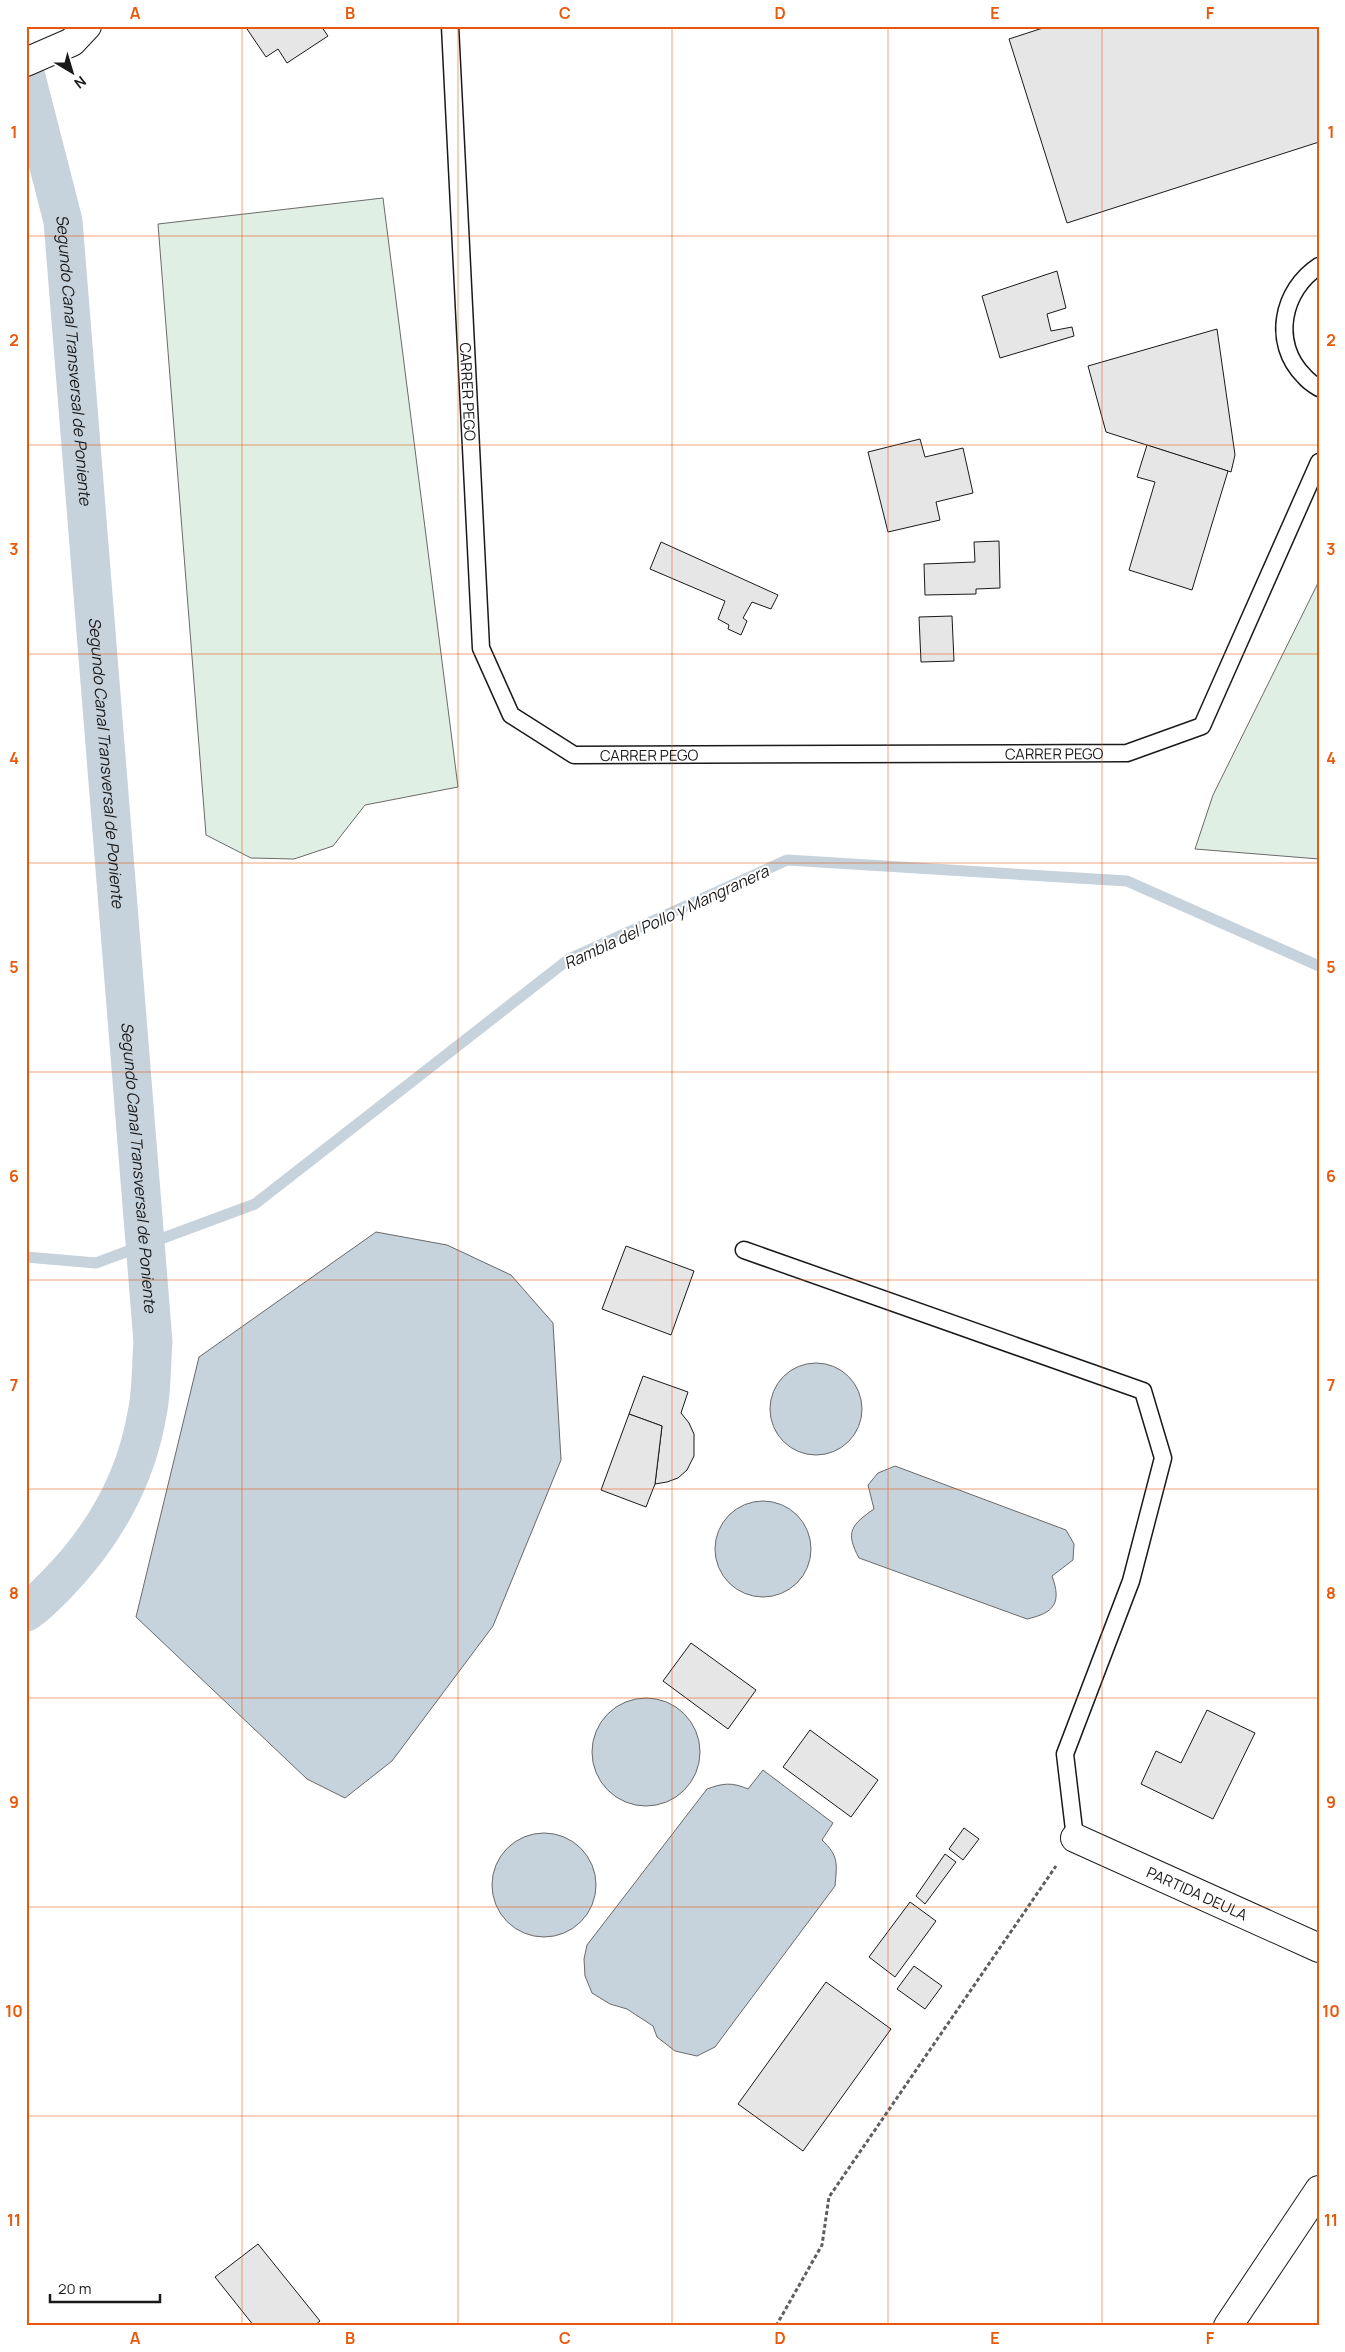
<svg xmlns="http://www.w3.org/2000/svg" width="1345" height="2352" font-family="Manrope,sans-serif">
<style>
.green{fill:#e0efe3;stroke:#6a6a6a}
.water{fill:#c6d2dc;stroke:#6a6a6a}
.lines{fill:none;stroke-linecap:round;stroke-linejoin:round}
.stream{stroke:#c6d2dc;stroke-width:11}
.canal{stroke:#c6d2dc;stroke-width:39}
.building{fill:#e6e6e6;stroke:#1a1a1a}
.lane-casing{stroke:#1a1a1a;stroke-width:19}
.street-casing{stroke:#1a1a1a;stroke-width:30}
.path{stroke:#5f5f5f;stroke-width:3;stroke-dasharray:4 2.5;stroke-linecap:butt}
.lane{stroke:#fff;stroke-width:16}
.street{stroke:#fff;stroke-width:28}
.grid{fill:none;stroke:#e8590c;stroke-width:1;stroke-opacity:0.55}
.labels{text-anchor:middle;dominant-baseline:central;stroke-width:4;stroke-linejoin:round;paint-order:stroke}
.street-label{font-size:15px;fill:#1a1a1a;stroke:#fff}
.water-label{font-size:16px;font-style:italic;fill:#1a1a1a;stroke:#fff}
.neatline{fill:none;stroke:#e8590c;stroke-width:2}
.grid-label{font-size:16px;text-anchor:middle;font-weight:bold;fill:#e8590c}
</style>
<rect width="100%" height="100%" fill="#fff"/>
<g class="green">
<path d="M383,198L458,787L365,805L333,846L294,859L251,858L206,835L158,224Z"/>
<path d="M1319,581V859L1195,849L1213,795Z"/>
</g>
<g class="water">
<path d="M376,1232L447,1245L511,1275L553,1323L561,1460L493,1626L392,1761L345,1798L307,1779L136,1617L199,1357Z"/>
<circle cx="816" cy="1409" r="46"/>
<path d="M895,1466L1066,1530L1074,1544L1073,1560L1052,1576C1062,1603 1054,1613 1027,1619L859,1558C845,1532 851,1525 874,1509L868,1485L878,1473Z"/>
<circle cx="763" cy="1549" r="48"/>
<circle cx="646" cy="1752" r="54"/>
<path d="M763,1770L833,1823L822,1840C839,1856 837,1864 835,1886L715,2047L697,2056L675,2051L657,2037L653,2026L627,2009L610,2004L592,1993L585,1976L584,1959L587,1945L707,1789C723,1783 732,1782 748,1789Z"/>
<circle cx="544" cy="1885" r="52"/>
</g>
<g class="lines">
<path class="stream" d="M26,1257L96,1263L255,1204L569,959L787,860L1127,881L1319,966"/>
<path class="canal" id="s1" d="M26,77L63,221L153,1342C151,1366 152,1391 147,1414C136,1479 103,1537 57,1584C47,1594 38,1604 26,1612"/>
</g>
<g class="building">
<path d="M245,26H321L328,36L287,63L278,49L266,57Z"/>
<path d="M1049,26H1319V142L1067,223L1009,39Z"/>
<path d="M1057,271L1066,308L1047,314L1051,331L1072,327L1074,336L1000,358L982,296Z"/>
<path d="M1217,329L1235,455L1231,472L1106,432L1088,366Z"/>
<path d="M920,439L925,457L963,448L973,493L936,502L940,520L888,532L868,452Z"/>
<path d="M1147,445L1228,471L1192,590L1129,570L1155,482L1137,477Z"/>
<path d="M999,541L1000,588L976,589V594L925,595L924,564L975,562L974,542Z"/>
<path d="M661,542L778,595L771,609L752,602L743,618L747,621L741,635L728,629L729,625L718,619L725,601L650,569Z"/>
<path d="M952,616L954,661L921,662L919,617Z"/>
<path d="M626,1246L694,1271L671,1335L602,1309Z"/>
<path d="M643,1376L688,1392L681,1413L689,1423L694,1434V1456L687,1470L678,1478L667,1482L655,1484L662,1426L629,1414Z"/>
<path d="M629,1414L662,1426L655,1484L646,1507L601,1490Z"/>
<path d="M691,1643L756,1690L728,1729L663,1681Z"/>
<path d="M1207,1710L1255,1733L1213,1819L1141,1784L1156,1751L1181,1763Z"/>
<path d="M810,1730L878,1780L851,1817L783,1767Z"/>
<path d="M964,1828L979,1839L963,1860L949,1849Z"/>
<path d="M945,1854L956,1862L925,1904L916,1896Z"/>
<path d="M910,1902L936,1921L895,1977L869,1957Z"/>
<path d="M914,1966L942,1986L925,2009L897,1989Z"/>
<path d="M826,1982L891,2029L803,2151L738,2104Z"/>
<path d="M258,2244L320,2321L314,2326H254L215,2277Z"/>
</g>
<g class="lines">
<g class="lane-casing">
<g id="lane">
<path id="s2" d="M450,26L481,648L511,715L574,755L1127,753L1202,726L1319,462"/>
<path d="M1319,266C1282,290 1271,343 1304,376C1308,381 1314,385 1319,388"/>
<path d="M744,1250L1143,1391L1163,1458L1131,1581L1065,1754L1075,1838"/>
</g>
</g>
<g class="street-casing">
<g id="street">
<path d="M26,62L72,42L87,26"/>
<path id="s3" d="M1075,1838L1319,1948"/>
<path d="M1228,2326L1319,2190"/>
</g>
</g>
<path class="path" d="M776,2326L822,2245L829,2197L1056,1866"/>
<use href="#lane" class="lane"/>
<use href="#street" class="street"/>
</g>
<path class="grid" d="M242,26V2326M458,26V2326M672,26V2326M888,26V2326M1102,26V2326M26,236H1319M26,445H1319M26,654H1319M26,863H1319M26,1072H1319M26,1280H1319M26,1489H1319M26,1698H1319M26,1907H1319M26,2116H1319"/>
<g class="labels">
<g class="street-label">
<text stroke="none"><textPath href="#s2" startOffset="366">CARRER PEGO</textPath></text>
<text stroke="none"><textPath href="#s2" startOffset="1251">CARRER PEGO</textPath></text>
<text stroke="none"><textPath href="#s2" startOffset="846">CARRER PEGO</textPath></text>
<text stroke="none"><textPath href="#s3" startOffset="134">PARTIDA DEULA</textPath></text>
</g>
<g class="water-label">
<text stroke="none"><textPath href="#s1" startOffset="288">Segundo Canal Transversal de Poniente</textPath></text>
<text stroke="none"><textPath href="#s1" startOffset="692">Segundo Canal Transversal de Poniente</textPath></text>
<text transform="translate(666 917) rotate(-25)">Rambla del Pollo y Mangranera</text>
<text stroke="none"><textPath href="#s1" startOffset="1098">Segundo Canal Transversal de Poniente</textPath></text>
</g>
</g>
<rect width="1345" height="2352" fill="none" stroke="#ffffff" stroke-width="55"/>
<g transform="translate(72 72) rotate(142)" stroke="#ffffff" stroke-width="4" paint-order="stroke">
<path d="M0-4L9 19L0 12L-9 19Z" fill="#1a1a1a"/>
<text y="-8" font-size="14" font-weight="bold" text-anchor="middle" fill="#1a1a1a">N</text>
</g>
<path d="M50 2294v8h110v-8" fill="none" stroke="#1a1a1a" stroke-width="2.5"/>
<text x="58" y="2294" font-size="15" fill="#1a1a1a" stroke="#ffffff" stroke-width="4" paint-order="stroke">20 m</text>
<rect x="28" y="28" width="1290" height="2296" class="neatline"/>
<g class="grid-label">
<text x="135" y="19">A</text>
<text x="350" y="19">B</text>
<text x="565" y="19">C</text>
<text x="780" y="19">D</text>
<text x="995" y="19">E</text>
<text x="1210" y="19">F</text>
<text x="14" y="138">1</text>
<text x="1331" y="138">1</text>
<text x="14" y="346">2</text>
<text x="1331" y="346">2</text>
<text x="14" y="555">3</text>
<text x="1331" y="555">3</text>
<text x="14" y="764">4</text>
<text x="1331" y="764">4</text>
<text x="14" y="973">5</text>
<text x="1331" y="973">5</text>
<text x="14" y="1182">6</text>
<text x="1331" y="1182">6</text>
<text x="14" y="1391">7</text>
<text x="1331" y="1391">7</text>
<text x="14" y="1599">8</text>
<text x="1331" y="1599">8</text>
<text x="14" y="1808">9</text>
<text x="1331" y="1808">9</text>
<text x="14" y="2017">10</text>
<text x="1331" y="2017">10</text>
<text x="14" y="2226">11</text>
<text x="1331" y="2226">11</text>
<text x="135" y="2344">A</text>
<text x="350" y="2344">B</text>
<text x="565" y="2344">C</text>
<text x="780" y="2344">D</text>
<text x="995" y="2344">E</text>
<text x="1210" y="2344">F</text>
</g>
</svg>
